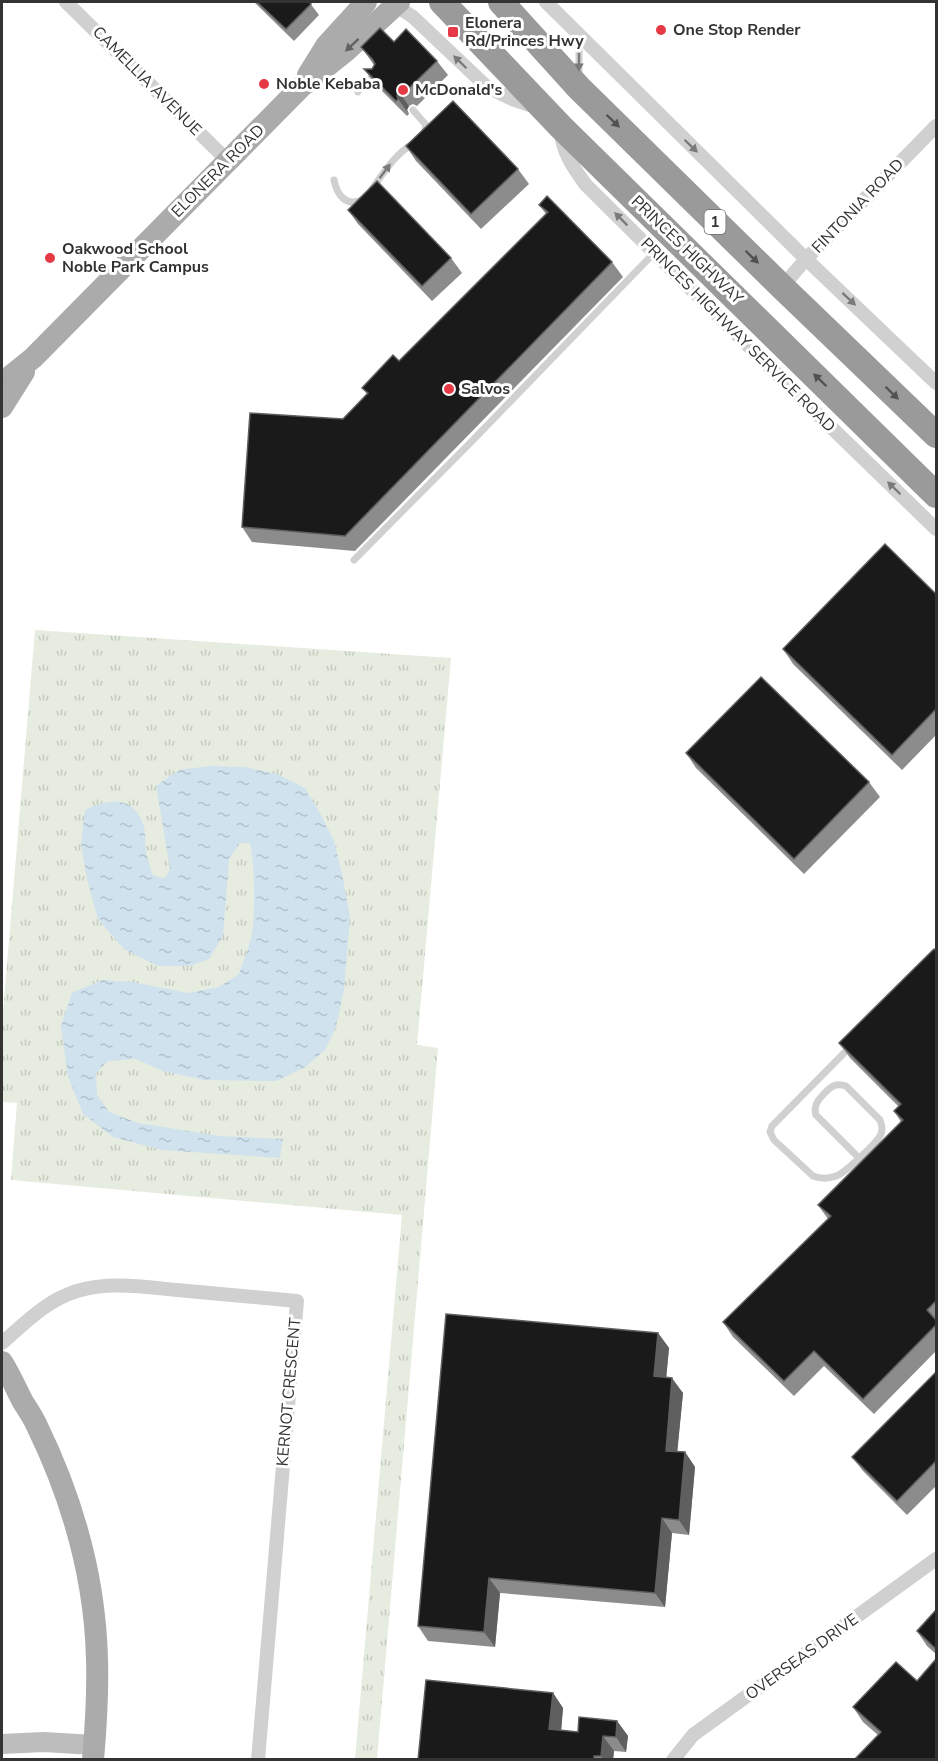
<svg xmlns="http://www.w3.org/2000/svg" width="938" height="1761" font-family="'Nunito Sans',sans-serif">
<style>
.grass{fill:url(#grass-tufts)}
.water{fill:url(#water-ripples)}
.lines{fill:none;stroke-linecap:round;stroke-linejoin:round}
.lane{stroke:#d0d0d0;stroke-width:7}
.street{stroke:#d0d0d0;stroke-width:14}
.secondary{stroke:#bdbdbd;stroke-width:20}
.primary{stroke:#ababab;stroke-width:22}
.highway{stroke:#9a9a9a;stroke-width:26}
.wall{fill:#8c8c8c}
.shaded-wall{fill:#5f5f5f}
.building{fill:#1a1a1a;stroke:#5f5f5f;stroke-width:1.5}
.oneway{fill:#636363}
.oneway2{fill:#7a7a7a}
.oneway3{fill:#525252}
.poi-dot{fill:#e63946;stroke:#fff;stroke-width:2}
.labels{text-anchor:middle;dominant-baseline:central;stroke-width:6;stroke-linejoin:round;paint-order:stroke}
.shield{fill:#fff;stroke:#707070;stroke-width:1.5}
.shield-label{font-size:15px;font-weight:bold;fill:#333}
.poi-label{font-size:16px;font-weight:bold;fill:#333;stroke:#fff;text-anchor:start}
.street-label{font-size:16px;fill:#333;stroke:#fff}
</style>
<defs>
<pattern id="grass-tufts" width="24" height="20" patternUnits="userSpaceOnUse" patternTransform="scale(1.5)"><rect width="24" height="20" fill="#e6ecdf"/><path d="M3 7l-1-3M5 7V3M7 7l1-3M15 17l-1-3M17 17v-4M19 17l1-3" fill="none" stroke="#c6cbc0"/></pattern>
<pattern id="water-ripples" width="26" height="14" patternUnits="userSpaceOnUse" patternTransform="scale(1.5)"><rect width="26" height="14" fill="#cfe2ee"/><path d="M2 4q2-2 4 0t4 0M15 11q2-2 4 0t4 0" fill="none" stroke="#b2c2cd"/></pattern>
</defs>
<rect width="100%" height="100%" fill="#fff"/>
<path class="grass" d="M35,630L451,658L417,1045L438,1048L377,1759H355L402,1215L11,1180L17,1103L2,1102V1024Z"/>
<path class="water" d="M209,766L244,767L277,774L305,788L321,815L334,841L342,874L350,917L344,990L336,1027L325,1050L304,1068L276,1081L204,1080L163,1071L136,1059L108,1061L96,1073L97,1095L109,1112L138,1123L219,1136L283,1139L280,1158L162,1150L113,1137L83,1114L68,1077L61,1026L72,993L102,980L132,982L188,993L219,987L239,974C243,962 248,950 251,938C256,915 255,866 250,843H240L229,859L223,936L209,959L189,966H158L124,949L98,919L87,879L81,844L85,810C108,799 132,794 143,824C146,832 145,843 146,852C148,859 150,867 152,875L160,878L166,877L170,868L156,786L179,770Z"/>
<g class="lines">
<g class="lane">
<path d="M579,36V79"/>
<path d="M358,92C361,83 368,76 378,78"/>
<path d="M413,110L426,125L424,134"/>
<path d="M334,180C337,195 346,207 362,200"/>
<path d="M372,189C384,172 395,154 414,143"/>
<path d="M354,560L474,439L654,253"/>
<path d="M851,1046L772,1126L770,1132L774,1140L813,1176C821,1179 828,1179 836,1176C845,1173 878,1142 881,1134C883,1129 882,1125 880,1120L846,1086C843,1085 840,1084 836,1085C830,1086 818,1099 816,1105C814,1110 815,1111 816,1115L859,1158"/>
</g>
<g class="street">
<path d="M66,2L228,161"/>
<path d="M546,2L806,259L936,383"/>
<path d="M395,5L413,17L487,87L512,99L536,107"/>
<path d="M561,133C563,153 574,169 586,185L801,398L936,529"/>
<path d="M782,287L806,259L936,126"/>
<path d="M2,1343C25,1323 47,1300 77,1291C109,1281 145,1287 177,1290C217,1294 257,1297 297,1301L258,1760"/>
<path d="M673,1760L693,1735L936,1559"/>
</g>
<path class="secondary" d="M2,1744L44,1742L94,1745"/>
<g class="primary">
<path d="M308,75L326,46L366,2"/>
<path d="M2,383L33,358L301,87L346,51L399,2"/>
<path d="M2,407L24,372"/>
<path d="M2,1362C10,1374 16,1389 23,1402C28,1410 33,1417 37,1426C72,1498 95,1578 97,1659C98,1693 96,1726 93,1760"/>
</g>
<g class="highway">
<path d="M442,2L561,127L936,495"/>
<path d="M501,2L579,88L782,287L936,435"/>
</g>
</g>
<g class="wall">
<path d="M254,2H309L319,15L294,41Z"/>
<path d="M394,42L437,61L448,75L417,106L413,104L409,106L407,110L409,114L407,116L375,84L364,69H372L374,65L361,47Z"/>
<path d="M406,146L518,169L529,184L481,229L416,161Z"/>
<path d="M539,205L612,262L623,277L355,551L252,542L242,527L367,394L362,388L399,361L546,214Z"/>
<path d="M348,210L451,258L462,273L432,301L358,224Z"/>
<path d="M936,594V735L902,770L793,664L783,649Z"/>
<path d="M686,753L869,782L880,797L804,874L696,768Z"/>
<path d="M936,951V1351L874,1414L824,1366L794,1396L733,1337L723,1322L828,1219L818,1205L901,1122L894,1111L899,1107L850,1058L839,1043Z"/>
<path d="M658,1333L669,1348L666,1378L683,1393L677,1452H685L695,1467L689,1535L672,1533L665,1607L500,1593L495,1647L428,1641L418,1626Z"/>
<path d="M936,1372V1486L907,1515L863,1471L852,1457Z"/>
<path d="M936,1610V1654L927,1646L917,1631Z"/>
<path d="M936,1659L878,1735L863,1722L853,1707L917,1681Z"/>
<path d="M553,1693L563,1708L561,1730L578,1732L617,1721L628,1736L626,1752L614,1751L613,1760H418Z"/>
</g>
<g class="shaded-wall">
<path d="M398,91L409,106L407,110L409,114L398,99L397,96Z"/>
<path d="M658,1333L669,1348L665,1391L654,1376Z"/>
<path d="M672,1378L683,1393L676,1465L666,1451Z"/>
<path d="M685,1452L695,1467L689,1535L679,1520Z"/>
<path d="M662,1518L672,1533L665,1607L655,1593Z"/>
<path d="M489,1578L500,1593L495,1647L484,1632Z"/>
<path d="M553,1693L563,1708L560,1744L549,1729Z"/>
<path d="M617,1721L628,1736L626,1752L616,1737Z"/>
<path d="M603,1736L614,1751L613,1760H603L601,1756Z"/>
</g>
<g class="building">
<path d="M257,2H309L311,4L286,29Z"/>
<path d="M380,28L394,42L406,29L437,61L406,91L402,90L398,91L397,96L398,99L396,101L364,69H372L375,64L373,60L361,47Z"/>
<path d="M453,101L518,169L471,214L406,146Z"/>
<path d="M377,181L451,258L422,286L348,210Z"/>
<path d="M547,196L612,262L345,536L242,527L250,413L343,419L368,393L362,388L393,355L399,361L548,212L539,205Z"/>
<path d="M885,544L936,594V709L892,755L783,649Z"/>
<path d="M761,677L869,782L794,859L686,753Z"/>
<path d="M934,949L936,951V1301L927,1310L936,1320V1325L863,1399L814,1351L784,1381L723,1322L831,1216L818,1205L903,1120L894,1111L901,1104L839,1043Z"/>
<path d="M446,1314L658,1333L654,1376L672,1378L666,1451L685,1452L679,1520L662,1518L655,1593L489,1578L484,1632L418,1626Z"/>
<path d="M936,1372V1461L897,1501L852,1457Z"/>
<path d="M936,1610V1649L917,1631Z"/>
<path d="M936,1659V1760H854L881,1732L853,1707L896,1662L917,1681Z"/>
<path d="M426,1680L553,1693L549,1729L578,1732L579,1717L617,1721L616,1737L603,1736L601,1756H594V1760H418Z"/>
</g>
<defs><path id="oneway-solid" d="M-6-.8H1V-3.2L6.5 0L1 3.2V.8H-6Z" transform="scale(1.5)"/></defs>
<use class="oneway" href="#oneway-solid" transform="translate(352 45) rotate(137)"/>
<g class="oneway2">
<use href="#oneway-solid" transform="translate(460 62) rotate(-136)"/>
<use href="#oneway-solid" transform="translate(579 62) rotate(90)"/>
<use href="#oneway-solid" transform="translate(691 146) rotate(44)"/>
<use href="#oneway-solid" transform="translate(385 171) rotate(-53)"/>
<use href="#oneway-solid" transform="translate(621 219) rotate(-135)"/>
<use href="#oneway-solid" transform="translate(849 299) rotate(43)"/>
<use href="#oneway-solid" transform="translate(894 488) rotate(-136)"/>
</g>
<g class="oneway3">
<use href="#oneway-solid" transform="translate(613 121) rotate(44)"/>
<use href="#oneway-solid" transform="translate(752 257) rotate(44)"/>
<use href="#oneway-solid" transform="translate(820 380) rotate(-136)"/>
<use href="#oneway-solid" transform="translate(892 393) rotate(44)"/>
</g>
<g class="poi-dot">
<circle cx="661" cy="30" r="6"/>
<rect x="447" y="26" width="12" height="12" rx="3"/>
<circle cx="264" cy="84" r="6"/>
<circle cx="403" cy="90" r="6"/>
<circle cx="50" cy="258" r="6"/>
<circle cx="449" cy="389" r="6"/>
</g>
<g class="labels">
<rect class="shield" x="704.5" y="210" width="21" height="24" rx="4.5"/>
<g class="shield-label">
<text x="715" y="222">1</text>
</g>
<g class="poi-label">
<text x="465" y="23">Elonera<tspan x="465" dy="18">Rd/Princes Hwy</tspan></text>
<text x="673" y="30">One Stop Render</text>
<text x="276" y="84">Noble Kebaba</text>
<text x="415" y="90">McDonald's</text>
<text x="62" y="249">Oakwood School<tspan x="62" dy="18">Noble Park Campus</tspan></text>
<text x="461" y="389">Salvos</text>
</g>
<g class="street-label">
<text transform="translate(147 81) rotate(45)">CAMELLIA AVENUE</text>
<text transform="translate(218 171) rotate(-45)">ELONERA ROAD</text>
<text transform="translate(858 206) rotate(-46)">FINTONIA ROAD</text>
<text transform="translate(687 250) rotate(44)">PRINCES HIGHWAY</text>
<text transform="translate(738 335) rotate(45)">PRINCES HIGHWAY SERVICE ROAD</text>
<text transform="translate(289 1392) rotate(-85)">KERNOT CRESCENT</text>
<text transform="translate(802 1657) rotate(-36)">OVERSEAS DRIVE</text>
</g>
</g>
<rect width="938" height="1761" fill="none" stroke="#333333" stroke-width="6"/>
</svg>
